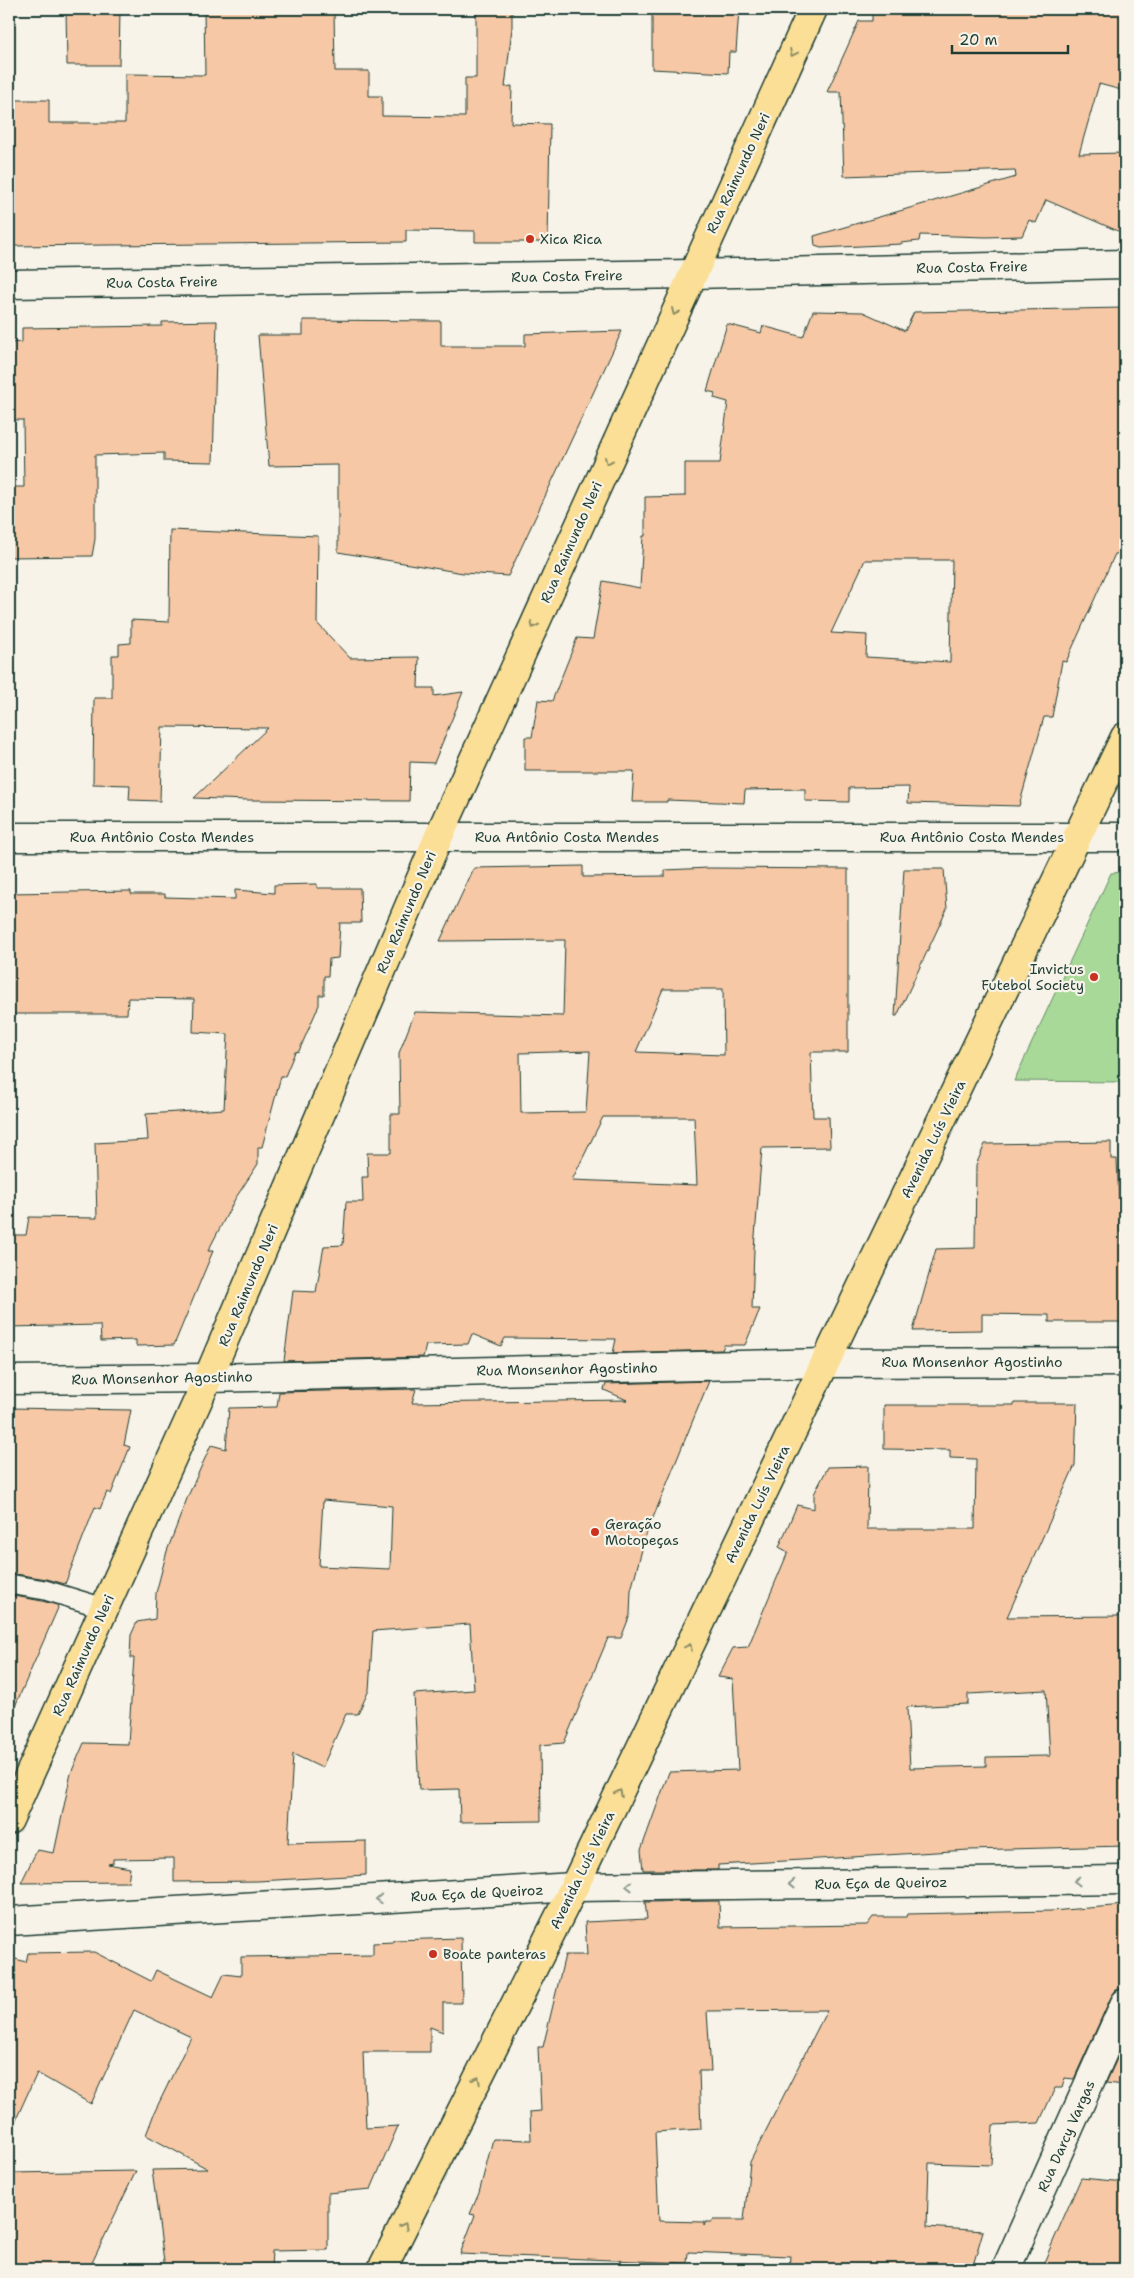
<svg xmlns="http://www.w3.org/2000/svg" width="1134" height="2278" font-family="'Shantell Sans',sans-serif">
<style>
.green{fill:#a8d999;stroke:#648b66}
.building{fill:#f6c8a5;stroke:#1f3d34;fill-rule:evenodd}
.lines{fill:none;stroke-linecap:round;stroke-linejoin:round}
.lane-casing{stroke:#1f3d34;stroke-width:22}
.street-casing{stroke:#1f3d34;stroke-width:31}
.primary-casing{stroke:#1f3d34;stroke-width:31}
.lane{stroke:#f7f3e8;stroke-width:19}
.street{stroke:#f7f3e8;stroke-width:28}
.primary{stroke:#fbdf96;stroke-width:28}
.oneway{stroke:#8d8e65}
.oneway2{stroke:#8b988e}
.poi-dot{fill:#c8321e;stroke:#f7f3e8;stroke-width:2}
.labels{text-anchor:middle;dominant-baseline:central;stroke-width:4.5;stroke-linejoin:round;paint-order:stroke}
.street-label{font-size:14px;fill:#1f3d34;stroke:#f7f3e8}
.poi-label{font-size:14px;fill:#1f3d34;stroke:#f7f3e8;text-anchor:start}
</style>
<rect width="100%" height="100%" fill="#f7f3e8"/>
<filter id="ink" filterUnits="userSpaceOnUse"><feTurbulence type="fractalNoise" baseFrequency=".02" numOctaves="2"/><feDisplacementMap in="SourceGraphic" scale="10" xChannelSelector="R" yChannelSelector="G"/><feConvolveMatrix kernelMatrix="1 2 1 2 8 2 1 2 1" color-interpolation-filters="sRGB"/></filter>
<g filter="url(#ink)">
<path class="green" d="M1125,872V1082L1014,1081L1111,873Z"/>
<g class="building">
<path d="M66,9H120L119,65H67Z"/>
<path d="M204,9H334L335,71H369V96H382V116L465,117V78H476V9H512V28L505,87L512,86L511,123L550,124L548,242H475V231L406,230V242L9,246V100H49V123H125V74L205,75Z"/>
<path d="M668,9H739L736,52H729L728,73L652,69V10L668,11Z"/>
<path d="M872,9H1125V91L1099,84L1079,154L1125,153V234L1046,200L1036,223L1029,220L1022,236L986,237L920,235L919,241L901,243V244L821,248L815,246L814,236L1016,177L1015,170L844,176L841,92H827L859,21H872Z"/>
<path d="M1125,308V553L1115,554L1066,662L1062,661L1052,717H1044L1019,806L908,803L909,787L849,788V802L805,801V789L745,790L744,803L667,800V802H632L634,771H525V737H532L538,700L552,701L577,638L593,639L603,581L640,588L643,536H645V497L685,496V463H720L728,402L714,398L715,393L707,391L727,324L761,333L763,326L803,337L813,311L863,312L905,331L914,312ZM865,560H952L950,662L866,657L867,635L831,633Z"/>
<path d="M303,320L441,321V346H525V334L622,331L508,576L463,573L338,552V465L269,466L258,335H303Z"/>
<path d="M217,321L213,462L164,461V453L95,455V539L92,556L9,557V487H24L23,420H9V343L22,342V328L162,326V322Z"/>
<path d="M170,530L318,536L317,623L350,658L419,657L418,688H434V696L463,692L434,763L410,762L409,801L248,800L194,798L268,728L162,727L160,801L129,800L130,785L93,784L94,698H112V655H119V644L131,643V620L169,622Z"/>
<path d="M583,866V877L665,876V870L709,868L848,869V1052H811L813,1117H829L830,1147L762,1148L754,1249L752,1309H760L745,1345H724L722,1350L613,1353L616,1339L505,1338L501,1346L472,1334L468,1344L426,1345L423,1357L284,1361L293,1291L316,1292L324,1246L343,1245L346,1202H363L362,1177H368L367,1153H391V1114H400L399,1053L415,1012L563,1016L565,940L440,941L474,868ZM663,989H723L724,1055L636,1052ZM590,1051L586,1112L521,1113L520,1053ZM603,1117H694L697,1185L572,1180Z"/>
<path d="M904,869H944L947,909L897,1016H895Z"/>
<path d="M317,884V888H360L361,923H340L338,958L329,959L328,976H324V995H319V1005L299,1051L295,1052L285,1076H281L262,1147H258V1164L235,1199L208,1251H213L174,1345L136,1346V1340L101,1341L100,1325L9,1327V1235H26L29,1217L97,1218L95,1143L148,1140L146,1114L224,1109L228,1034L193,1032L194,999L128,998L127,1014H9V893L131,891V894H165V897L235,899V890L274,893V885Z"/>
<path d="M1111,1142V1159H1117L1121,1245L1125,1244V1322H1049V1315L982,1314V1330L913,1331L936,1249L975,1248L976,1165L985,1144Z"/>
<path d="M709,1381L646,1535L631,1590L630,1615L621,1638H608L564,1743L540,1745L541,1821L460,1822L459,1789L419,1790L414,1694L474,1690L470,1624L373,1631L369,1690L358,1714H346L322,1768L293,1754L288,1843L366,1841V1875L258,1881L174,1882V1858L113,1859V1863L108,1864L130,1868L128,1882L21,1883L37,1850L54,1853L71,1773L84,1743L128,1744L134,1658H130L131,1635L137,1622L155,1619L156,1593L167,1551L188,1496L211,1445L226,1449L229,1408L277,1407L279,1392L416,1389L412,1403L627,1400L604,1390L606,1384ZM323,1500L392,1506L390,1569L319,1566Z"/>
<path d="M1014,1403H1077L1075,1465L1007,1617L1125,1616V1846L969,1850L718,1865V1870H643L641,1850L669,1772L738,1770L733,1679L718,1677L733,1648L748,1647L788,1552L779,1547L797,1505L814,1509V1494L828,1467L868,1466L867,1529H975L976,1459L950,1458V1450L884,1449V1405H1014ZM1046,1690L1050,1756L986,1757V1766L910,1768L907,1707L968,1704V1694Z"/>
<path d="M9,1408L131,1410L124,1445L130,1447L111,1494L107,1492L100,1509L95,1507L65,1584L47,1579L9,1573Z"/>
<path d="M9,1595L42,1601L57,1605L58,1608L9,1720Z"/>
<path d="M719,1901L720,1927L867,1925L873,1917H906L907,1914L1051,1911L1125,1905V1988L1116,1990L1111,1997L1074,2079L1065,2078L1062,2088H1055L1039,2123L993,2125L991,2165L929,2163L927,2227L983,2231L972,2269H789L790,2256L688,2252L687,2263L460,2254L475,2215L470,2214L479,2193L493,2139L531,2140L530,2112L541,2111L538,2047H543L565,1955H587L585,1922L647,1919L645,1902ZM827,2010L750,2162L744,2220H713L712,2222H706L704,2225V2222L659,2221L655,2132L701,2129L699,2071H711L707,2011Z"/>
<path d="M461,1938L462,2003H443V2032L430,2027V2052H363L366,2128L398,2126L371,2189L328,2193V2250L272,2251L271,2269H165L152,2170L208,2169L146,2135L155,2111L191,2037L134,2010L91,2104L37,2073L9,2135V1957L26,1962L28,1953L94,1952L151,1981L156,1970L213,1997L224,1974L241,1976V1957L373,1955V1943L393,1942V1940Z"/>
<path d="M1125,2041V2085L1106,2083Z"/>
<path d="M136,2171L89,2269H9V2173Z"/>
<path d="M1081,2178L1125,2182V2269H1041Z"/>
</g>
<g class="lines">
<g class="lane-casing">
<path id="lane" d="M9,1584L45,1590L104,1608"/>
</g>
<g class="street-casing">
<g id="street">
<path d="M9,284L692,274L1125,264"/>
<path d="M9,837H1125"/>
<path d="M9,1380L208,1378L825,1363L1125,1362"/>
<path d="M9,1921L574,1887L1125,1880"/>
<path d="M1006,2269L1125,2003"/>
</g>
</g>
<g class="primary-casing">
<g id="primary">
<path d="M9,1820L208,1378L439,836L813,9"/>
<path d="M382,2269L574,1887L1125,737"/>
</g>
</g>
<use href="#lane" class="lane"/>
<use href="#street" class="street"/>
<use href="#primary" class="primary"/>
</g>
<defs><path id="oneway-chevron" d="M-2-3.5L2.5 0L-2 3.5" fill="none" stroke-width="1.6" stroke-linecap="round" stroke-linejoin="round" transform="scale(1.25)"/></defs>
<g class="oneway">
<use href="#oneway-chevron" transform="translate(793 53) rotate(115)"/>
<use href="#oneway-chevron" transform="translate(675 312) rotate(114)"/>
<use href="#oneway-chevron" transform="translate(608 461) rotate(114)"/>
<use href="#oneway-chevron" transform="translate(534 625) rotate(114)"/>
<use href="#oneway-chevron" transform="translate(689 1647) rotate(-64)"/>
<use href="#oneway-chevron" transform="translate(619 1793) rotate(-64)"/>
<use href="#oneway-chevron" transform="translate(477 2080) rotate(-63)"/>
<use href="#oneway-chevron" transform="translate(404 2226) rotate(-63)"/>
</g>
<g class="oneway2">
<use href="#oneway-chevron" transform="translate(1077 1881) rotate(179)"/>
<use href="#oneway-chevron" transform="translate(792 1884) rotate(179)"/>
<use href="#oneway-chevron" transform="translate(629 1886) rotate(179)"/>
<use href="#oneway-chevron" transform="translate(379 1899) rotate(177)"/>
</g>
</g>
<g class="poi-dot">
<circle cx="530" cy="239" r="5"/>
<circle cx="1094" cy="977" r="5"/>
<circle cx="595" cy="1532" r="5"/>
<circle cx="433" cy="1954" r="5"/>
</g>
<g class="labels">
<g class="street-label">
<text transform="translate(738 173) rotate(-65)">Rua Raimundo Neri</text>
<text transform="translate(972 267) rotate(-1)">Rua Costa Freire</text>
<text transform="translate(567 276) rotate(-1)">Rua Costa Freire</text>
<text transform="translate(162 282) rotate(-1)">Rua Costa Freire</text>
<text transform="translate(571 542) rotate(-66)">Rua Raimundo Neri</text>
<text x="162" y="837">Rua Antônio Costa Mendes</text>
<text x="567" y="837">Rua Antônio Costa Mendes</text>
<text x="972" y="837">Rua Antônio Costa Mendes</text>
<text transform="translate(406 912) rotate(-67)">Rua Raimundo Neri</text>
<text transform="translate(933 1139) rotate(-64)">Avenida Luís Vieira</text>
<text transform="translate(248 1285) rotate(-67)">Rua Raimundo Neri</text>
<text x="972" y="1362">Rua Monsenhor Agostinho</text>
<text transform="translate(567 1369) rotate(-1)">Rua Monsenhor Agostinho</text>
<text transform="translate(162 1378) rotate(-1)">Rua Monsenhor Agostinho</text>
<text transform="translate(757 1504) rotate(-64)">Avenida Luís Vieira</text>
<text transform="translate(83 1655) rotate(-66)">Rua Raimundo Neri</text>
<text transform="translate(582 1870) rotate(-64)">Avenida Luís Vieira</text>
<text transform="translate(881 1883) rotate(-1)">Rua Eça de Queiroz</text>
<text transform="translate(477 1893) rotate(-3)">Rua Eça de Queiroz</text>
<text transform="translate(1066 2136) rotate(-66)">Rua Darcy Vargas</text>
</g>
<g class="poi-label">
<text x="540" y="239">Xica Rica</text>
<text x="1084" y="969" text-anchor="end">Invictus<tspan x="1084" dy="16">Futebol Society</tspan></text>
<text x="605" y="1524">Geração<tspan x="605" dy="16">Motopeças</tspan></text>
<text x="443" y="1954">Boate panteras</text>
</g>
</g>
<rect width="1134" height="2278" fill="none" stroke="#f7f3e8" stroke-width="30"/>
<rect x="15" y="15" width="1104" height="2248" fill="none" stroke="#1f3d34" stroke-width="2" filter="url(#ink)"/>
<path d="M952 45v8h116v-8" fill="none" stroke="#1f3d34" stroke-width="2.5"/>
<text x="959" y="45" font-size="15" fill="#1f3d34" stroke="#f7f3e8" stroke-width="4" paint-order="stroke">20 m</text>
</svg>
